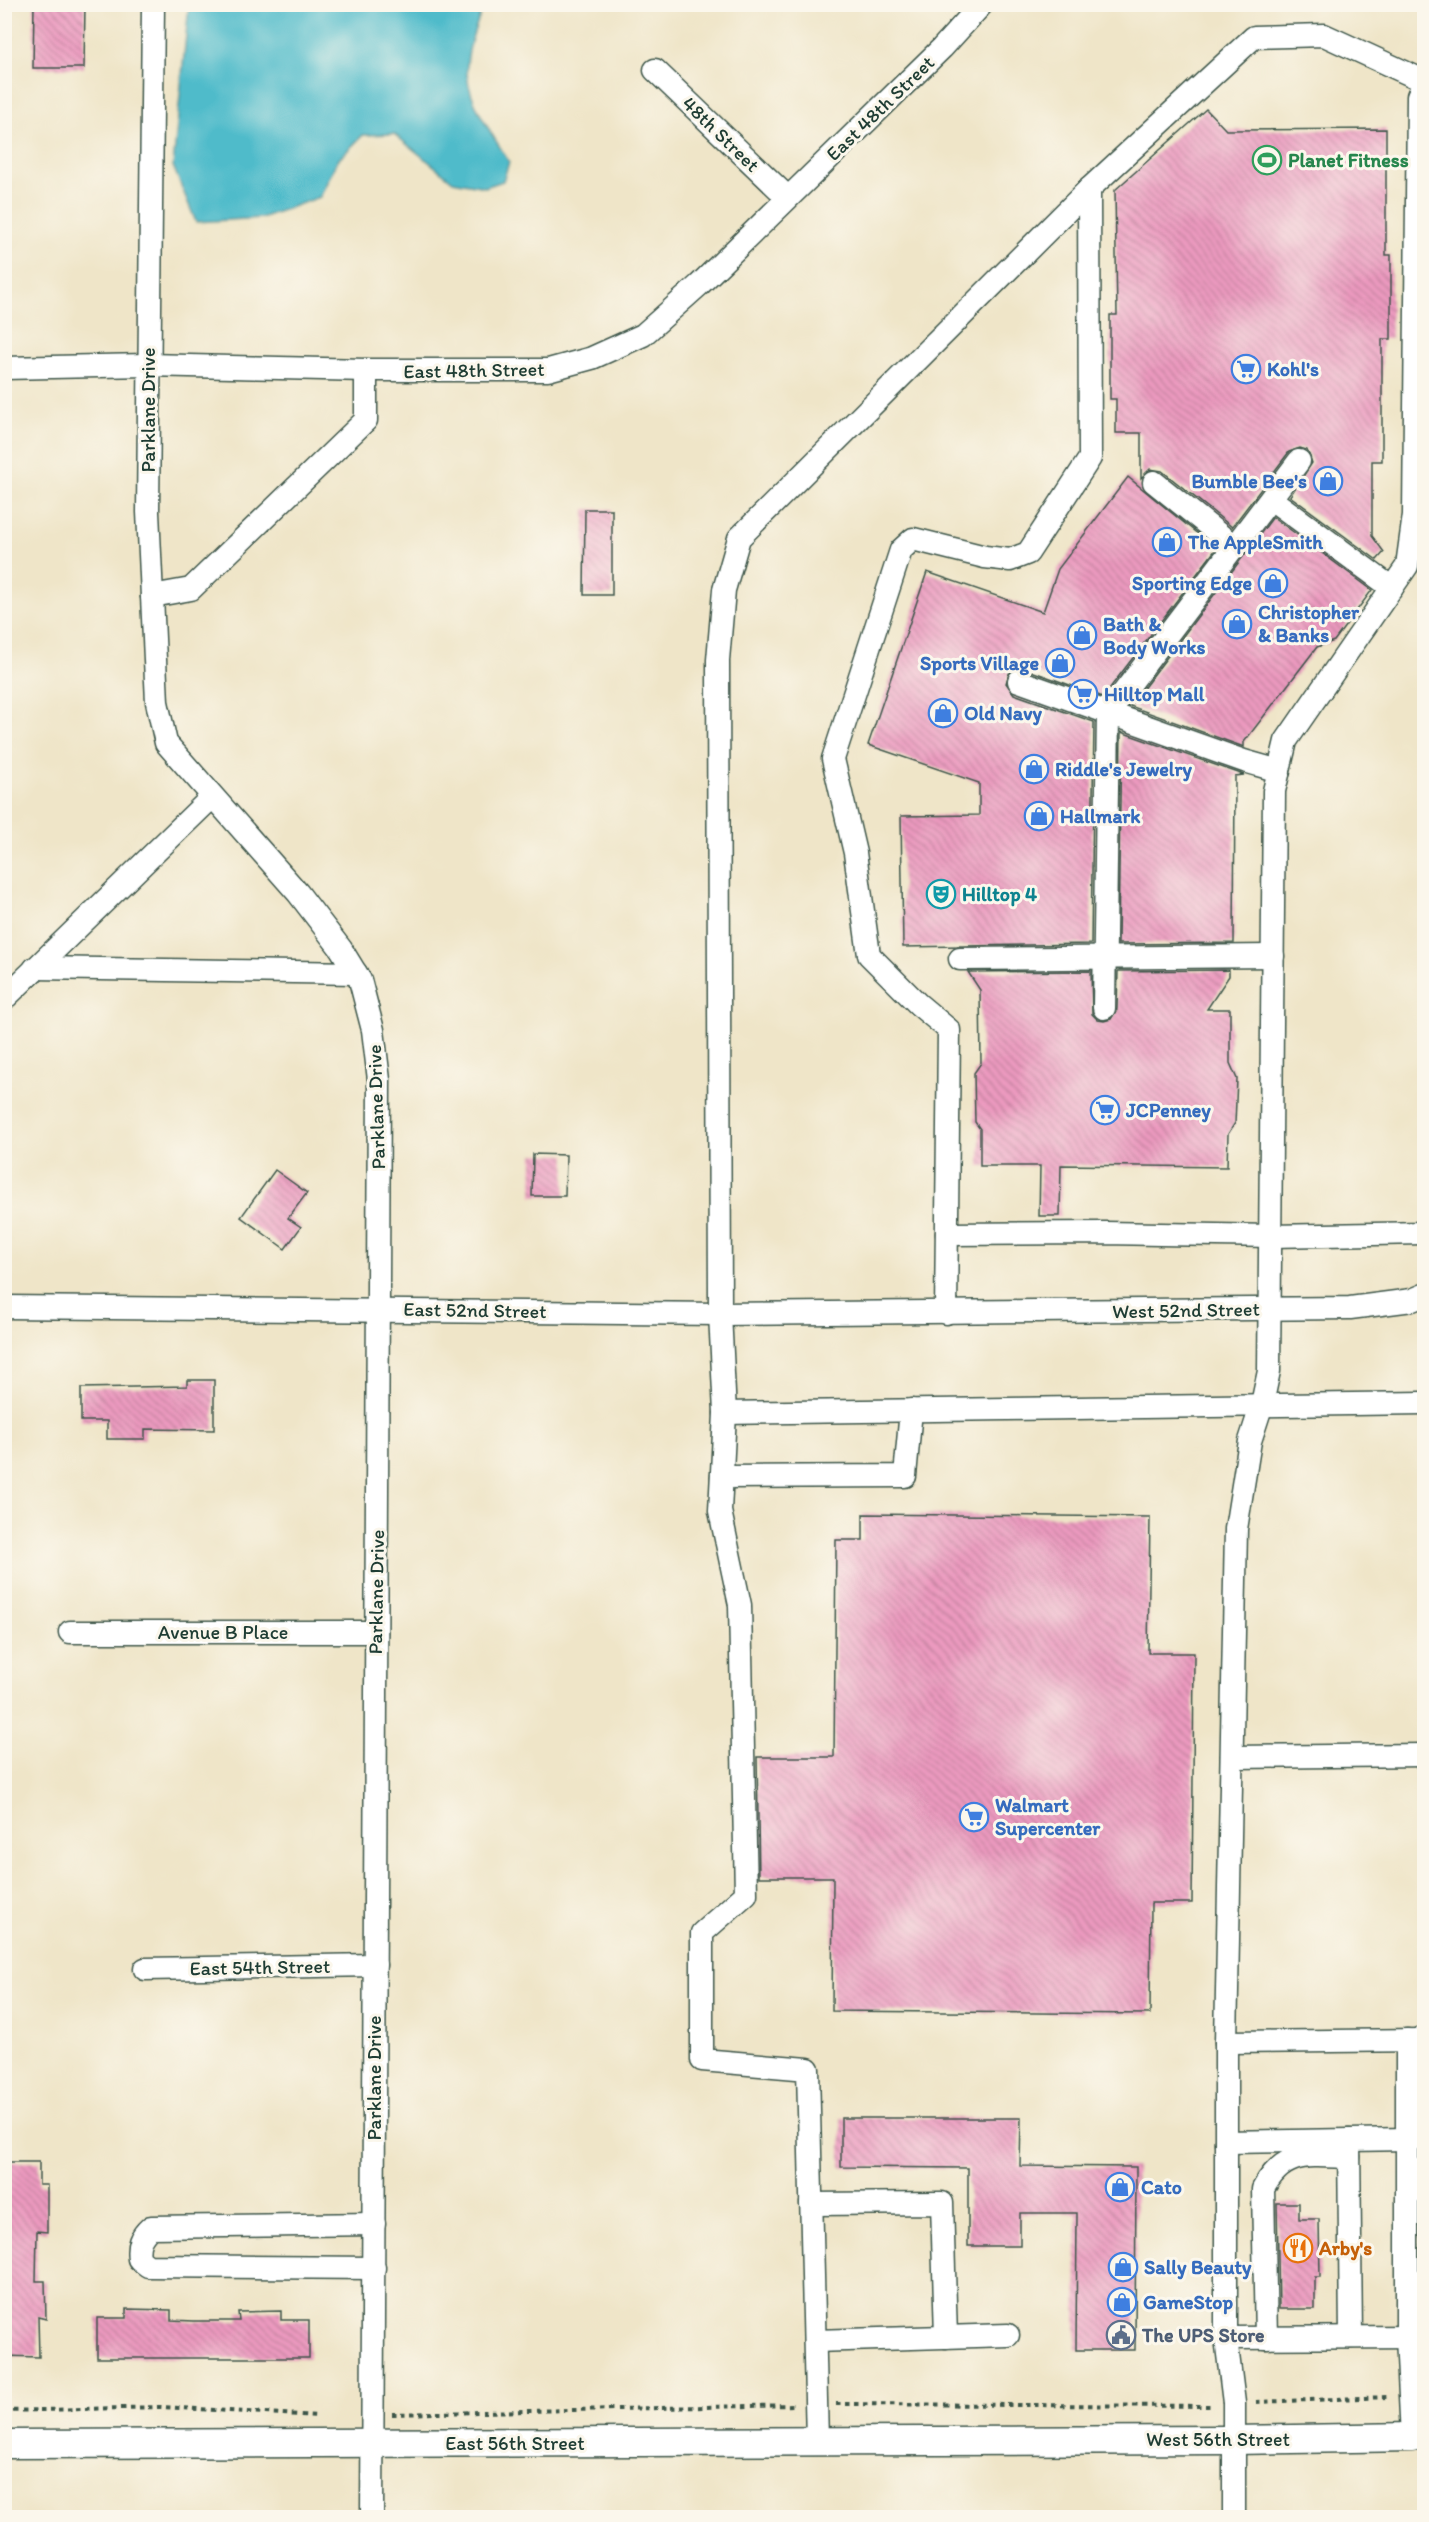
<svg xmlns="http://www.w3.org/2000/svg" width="1429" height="2522" font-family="Itim,sans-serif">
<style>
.water{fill:#4fbbca;stroke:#377c7f;stroke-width:1.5}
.building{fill:url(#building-back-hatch)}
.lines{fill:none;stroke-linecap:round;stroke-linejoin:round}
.minor-casing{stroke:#3e564a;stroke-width:25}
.major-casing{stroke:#3e564a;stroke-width:31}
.path{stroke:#3e564a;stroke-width:4;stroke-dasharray:4.5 4.5;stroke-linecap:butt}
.minor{stroke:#fff;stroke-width:22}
.major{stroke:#fff;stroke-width:28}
.labels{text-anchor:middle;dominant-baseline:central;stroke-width:6;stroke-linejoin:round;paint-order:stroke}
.street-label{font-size:20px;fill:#1f3d34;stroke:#fbf7ec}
.leisure-label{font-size:20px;font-weight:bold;fill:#27864d;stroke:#fbf7ec;text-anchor:start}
.shop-label{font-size:20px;font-weight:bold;fill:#366cbe;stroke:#fbf7ec;text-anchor:start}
.culture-label{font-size:20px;font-weight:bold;fill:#0d838f;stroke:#fbf7ec;text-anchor:start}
.food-label{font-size:20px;font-weight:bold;fill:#c56008;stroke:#fbf7ec;text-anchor:start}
.service-label{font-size:20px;font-weight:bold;fill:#4e5e75;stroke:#fbf7ec;text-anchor:start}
</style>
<defs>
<pattern id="building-back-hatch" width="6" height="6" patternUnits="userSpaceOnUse" patternTransform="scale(1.5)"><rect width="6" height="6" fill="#ec9abf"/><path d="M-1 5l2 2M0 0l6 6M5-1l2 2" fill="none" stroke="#bf7f9c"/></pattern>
</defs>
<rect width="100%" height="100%" fill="#fbf7ec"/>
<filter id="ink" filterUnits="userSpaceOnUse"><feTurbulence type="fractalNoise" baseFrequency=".0167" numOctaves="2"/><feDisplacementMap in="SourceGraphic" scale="12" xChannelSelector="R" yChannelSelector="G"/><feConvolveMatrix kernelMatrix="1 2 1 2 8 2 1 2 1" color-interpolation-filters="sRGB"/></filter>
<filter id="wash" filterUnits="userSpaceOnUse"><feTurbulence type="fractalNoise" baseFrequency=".008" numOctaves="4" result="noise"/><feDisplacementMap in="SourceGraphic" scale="24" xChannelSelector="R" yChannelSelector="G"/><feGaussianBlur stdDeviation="1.35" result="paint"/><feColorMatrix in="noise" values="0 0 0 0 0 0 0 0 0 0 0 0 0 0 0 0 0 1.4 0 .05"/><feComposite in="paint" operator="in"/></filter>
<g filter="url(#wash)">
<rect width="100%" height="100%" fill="#efe5c8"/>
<path class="water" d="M189,5H484C477,23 469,43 467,64C464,98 493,134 509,162L503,181L485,187L453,181L394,134L363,135L337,161L320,197L261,218L196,222L173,166Z"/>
<g id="blocks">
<g class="building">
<path d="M34,4H85L84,68H33Z"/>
<path d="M1206,109L1226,130L1386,129V255H1391V339H1382V461H1372V536L1384,552L1377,560L1290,496L1312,463L1307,450L1300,448L1289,452L1232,527L1162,471L1150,469L1141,478V433H1116V399H1110V315H1117L1115,190Z"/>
<path d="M1128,477L1216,549L1103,697L1023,668L1010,671L1006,683L1014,694L1094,722L1091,944L903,947L901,816L979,815V783L868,745L927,572L1043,612L1058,569Z"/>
<path d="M585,509H612V595H584Z"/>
<path d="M1273,517L1372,590L1334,641L1317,647L1244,742V747L1130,706Z"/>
<path d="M1121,732L1244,775L1235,776L1234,943L1118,944Z"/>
<path d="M1229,970V976L1207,1009H1230V1063L1237,1079L1235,1123L1228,1134L1227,1167L1061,1165L1060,1216H1039L1040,1166H980V1129L975,1122L974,1073L981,1063L980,990L968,972L1091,971L1092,1014L1098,1020L1104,1021L1111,1019L1117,1009L1118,971Z"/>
<path d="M533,1154L566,1155L565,1196H532Z"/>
<path d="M275,1170L307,1193L288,1218L301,1227L285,1249L241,1217Z"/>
<path d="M187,1380H214V1430L145,1429V1439H107V1421H81V1388L187,1386Z"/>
<path d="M863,1514L1150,1517L1148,1653H1194L1192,1903H1151L1150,2014L832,2011L833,1877H759L757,1757H834L836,1540H863Z"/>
<path d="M841,2118H1021L1020,2166L1136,2167L1135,2350H1076L1077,2213H1020V2246H968V2168L841,2167Z"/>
<path d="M4,2162H39V2185H47V2232L37,2231L36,2281H45L46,2319L38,2317L39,2357L4,2356Z"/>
<path d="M1277,2203H1299V2219H1319L1320,2277H1315V2309H1279Z"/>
<path d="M126,2309L171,2310V2320L194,2321H239L238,2312L281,2311V2320H309V2358H97V2318H126Z"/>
</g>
</g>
</g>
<g filter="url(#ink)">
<use href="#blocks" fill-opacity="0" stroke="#3e564a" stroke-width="1.5"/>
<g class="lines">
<g class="minor-casing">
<g id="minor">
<path d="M153,4L148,512L157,702L166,743L298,893L341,949L360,980L373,1030L379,1080L372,2518"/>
<path d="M655,70L787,197"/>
<path d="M4,368L147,365L366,370H548L592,358L643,335L699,285L942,48L982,4"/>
<path d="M1154,482L1235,547"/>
<path d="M1271,499L1392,588"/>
<path d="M152,596L191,589L366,420V370"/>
<path d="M1019,681L1244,761L1279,771"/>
<path d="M960,959L1273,956"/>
<path d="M35,968L356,973"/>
<path d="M4,999L212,797"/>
<path d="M1104,1008L1108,713L1299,461"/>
<path d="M947,1234L1105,1233L1272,1236L1424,1233"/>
<path d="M4,1307L720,1314L1350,1308L1412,1300L1424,1295"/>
<path d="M946,1313L949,1030L918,1004L869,955L855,853L833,759L901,550L913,539L985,557L1010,560L1028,553L1090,458L1089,189"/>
<path d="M725,1413L1424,1403"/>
<path d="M722,1477L905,1476L911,1410"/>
<path d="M70,1632H376"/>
<path d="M1232,1757L1424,1755"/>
<path d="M145,1969L375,1965"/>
<path d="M1407,2040V2337L1412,2437"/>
<path d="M1226,2042L1424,2040"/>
<path d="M1349,2140L1351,2337"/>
<path d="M1226,2142L1408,2139"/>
<path d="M811,2204L942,2203L946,2337"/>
<path d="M374,2224L151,2227C140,2237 137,2245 139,2259L148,2266L374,2268"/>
<path d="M1226,2338L1424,2337"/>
<path d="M1266,2338L1263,2189C1284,2149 1310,2156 1349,2157"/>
<path d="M815,2341L1008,2335"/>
<path d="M817,2441L808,2069L702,2060V1933L746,1894L740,1605L720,1511L725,1413L720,1314L718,660L724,590L739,538L1089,189L1254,37L1324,35L1424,81"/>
<path d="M1234,2518V2403L1226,2338V2042L1236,1529L1250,1441L1262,1404L1269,1371L1274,791L1286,741L1407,566L1414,515L1418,96L1424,82"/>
</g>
</g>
<g class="major-casing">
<path id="major" d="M4,2444L1234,2440L1412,2437L1424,2433"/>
</g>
<g class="path">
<path d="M1256,2402L1389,2397"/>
<path d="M836,2404L1212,2406"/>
<path d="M4,2411L161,2407L318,2416"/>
<path d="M392,2414L795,2405"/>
</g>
<use href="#minor" class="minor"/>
<use href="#major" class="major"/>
</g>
</g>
<defs>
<g id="stadium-ring" transform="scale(1.5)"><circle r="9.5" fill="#fbf7ec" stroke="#2e9e5b" stroke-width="1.5"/><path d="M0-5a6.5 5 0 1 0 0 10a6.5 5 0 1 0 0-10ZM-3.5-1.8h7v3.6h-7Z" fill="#2e9e5b"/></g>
<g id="supermarket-ring" transform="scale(1.5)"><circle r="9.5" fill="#fbf7ec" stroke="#3f7fe0" stroke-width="1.5"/><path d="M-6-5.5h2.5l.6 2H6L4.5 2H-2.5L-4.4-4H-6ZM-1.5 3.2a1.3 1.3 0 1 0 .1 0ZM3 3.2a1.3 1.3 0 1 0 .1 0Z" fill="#3f7fe0"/></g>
<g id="shop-ring" transform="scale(1.5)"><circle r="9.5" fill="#fbf7ec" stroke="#3f7fe0" stroke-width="1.5"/><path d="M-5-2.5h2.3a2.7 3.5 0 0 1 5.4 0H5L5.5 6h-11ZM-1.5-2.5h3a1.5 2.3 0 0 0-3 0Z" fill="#3f7fe0"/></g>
<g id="theatre-ring" transform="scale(1.5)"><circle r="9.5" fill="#fbf7ec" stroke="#0f9aa8" stroke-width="1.5"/><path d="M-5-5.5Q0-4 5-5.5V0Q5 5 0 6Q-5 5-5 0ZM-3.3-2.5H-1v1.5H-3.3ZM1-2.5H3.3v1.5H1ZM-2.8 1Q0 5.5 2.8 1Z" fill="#0f9aa8"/></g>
<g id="restaurant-ring" transform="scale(1.5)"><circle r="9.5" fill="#fbf7ec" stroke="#e8710a" stroke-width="1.5"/><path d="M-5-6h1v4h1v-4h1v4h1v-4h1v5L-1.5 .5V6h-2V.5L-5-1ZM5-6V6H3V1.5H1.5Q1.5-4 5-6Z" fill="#e8710a"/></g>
<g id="civic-ring" transform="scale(1.5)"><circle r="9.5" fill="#fbf7ec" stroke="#5c6f8a" stroke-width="1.5"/><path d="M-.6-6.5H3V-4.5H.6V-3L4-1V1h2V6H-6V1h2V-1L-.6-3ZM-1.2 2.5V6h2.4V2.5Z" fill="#5c6f8a"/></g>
</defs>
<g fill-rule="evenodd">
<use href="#stadium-ring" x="1267" y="160"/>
<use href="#supermarket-ring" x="1246" y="369"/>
<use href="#shop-ring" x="1328" y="481"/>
<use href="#shop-ring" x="1167" y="542"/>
<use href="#shop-ring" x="1273" y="583"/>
<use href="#shop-ring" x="1237" y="624"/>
<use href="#shop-ring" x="1082" y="635"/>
<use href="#shop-ring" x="1060" y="663"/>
<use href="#supermarket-ring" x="1083" y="694"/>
<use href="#shop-ring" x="943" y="713"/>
<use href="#shop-ring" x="1034" y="769"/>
<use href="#shop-ring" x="1039" y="816"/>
<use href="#theatre-ring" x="941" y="894"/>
<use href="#supermarket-ring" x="1105" y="1110"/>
<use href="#supermarket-ring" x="974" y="1817"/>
<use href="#shop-ring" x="1120" y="2187"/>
<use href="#restaurant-ring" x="1298" y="2248"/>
<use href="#shop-ring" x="1123" y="2267"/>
<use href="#shop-ring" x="1122" y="2302"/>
<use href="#civic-ring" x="1121" y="2335"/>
</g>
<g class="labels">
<g class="street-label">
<text transform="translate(880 108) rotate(-44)">East 48th Street</text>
<text transform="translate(721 134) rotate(44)">48th Street</text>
<text transform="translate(474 370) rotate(-1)">East 48th Street</text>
<text transform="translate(148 410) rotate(-90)">Parklane Drive</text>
<text transform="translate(376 1107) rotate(-92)">Parklane Drive</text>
<text transform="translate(475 1310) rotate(1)">East 52nd Street</text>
<text transform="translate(1186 1310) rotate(-1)">West 52nd Street</text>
<text transform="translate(376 1592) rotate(-89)">Parklane Drive</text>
<text x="223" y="1632">Avenue B Place</text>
<text transform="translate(260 1967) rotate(-1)">East 54th Street</text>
<text transform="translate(374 2078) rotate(-90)">Parklane Drive</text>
<text x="1218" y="2439">West 56th Street</text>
<text x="515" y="2443">East 56th Street</text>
</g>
<g class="leisure-label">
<text x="1288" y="160">Planet Fitness</text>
</g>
<g class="shop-label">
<text x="1267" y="369">Kohl's</text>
<text x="1307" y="481" text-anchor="end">Bumble Bee's</text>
<text x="1188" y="542">The AppleSmith</text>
<text x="1252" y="583" text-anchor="end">Sporting Edge</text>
<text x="1258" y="612">Christopher<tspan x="1258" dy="23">&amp; Banks</tspan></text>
<text x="1103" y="624">Bath &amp;<tspan x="1103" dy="23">Body Works</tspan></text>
<text x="1039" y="663" text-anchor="end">Sports Village</text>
<text x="1104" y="694">Hilltop Mall</text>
<text x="964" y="713">Old Navy</text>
<text x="1055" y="769">Riddle's Jewelry</text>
<text x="1060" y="816">Hallmark</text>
<text x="1126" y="1110">JCPenney</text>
<text x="995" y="1805">Walmart<tspan x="995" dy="23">Supercenter</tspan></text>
<text x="1141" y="2187">Cato</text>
<text x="1144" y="2267">Sally Beauty</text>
<text x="1143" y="2302">GameStop</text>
</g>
<g class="culture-label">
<text x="962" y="894">Hilltop 4</text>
</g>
<g class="food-label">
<text x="1319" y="2248">Arby's</text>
</g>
<g class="service-label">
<text x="1142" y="2335">The UPS Store</text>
</g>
</g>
<rect width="1429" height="2522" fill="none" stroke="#fbf7ec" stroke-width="24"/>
</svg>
